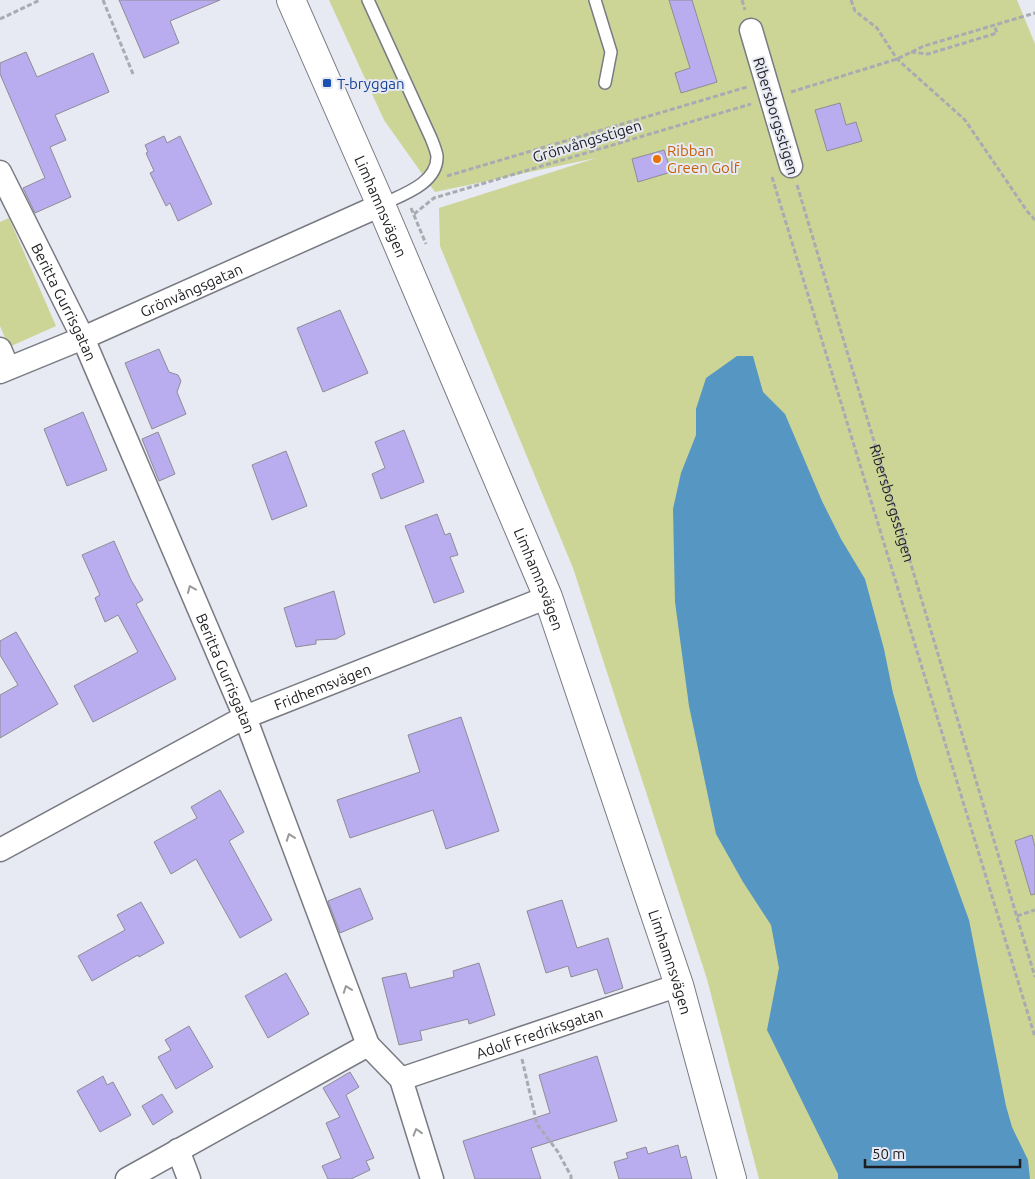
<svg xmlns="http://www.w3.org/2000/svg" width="1035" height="1179" font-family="Ubuntu,sans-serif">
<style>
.green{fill:#ccd596}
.water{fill:#5596c2}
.building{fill:#b9adf0;stroke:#8e8c95}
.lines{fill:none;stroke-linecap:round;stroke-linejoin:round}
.lane-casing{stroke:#797b83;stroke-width:14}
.street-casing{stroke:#797b83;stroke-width:25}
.secondary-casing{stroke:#797b83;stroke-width:30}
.path{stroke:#a9abb2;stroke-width:3;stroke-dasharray:5 2.5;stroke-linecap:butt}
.lane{stroke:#fff;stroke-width:11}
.street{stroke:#fff;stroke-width:22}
.secondary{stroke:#fff;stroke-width:28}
.oneway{stroke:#999a9b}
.transit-dot{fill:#1a4fb4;stroke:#e7e9f3;stroke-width:2}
.food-dot{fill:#e8710a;stroke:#e7e9f3;stroke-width:2}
.labels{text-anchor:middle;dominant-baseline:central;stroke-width:4;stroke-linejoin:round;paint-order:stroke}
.transit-label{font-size:15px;fill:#164399;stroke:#e7e9f3;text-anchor:start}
.street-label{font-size:15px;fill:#1d1e21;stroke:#e7e9f3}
.food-label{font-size:15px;fill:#c56008;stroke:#e7e9f3;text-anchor:start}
</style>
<rect width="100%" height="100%" fill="#e7e9f3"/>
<g class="green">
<path d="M329,0H1017L1035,44V1179H759L707,979L573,568L440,246L439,208L596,158L435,192L384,120Z"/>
<path d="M9,218L56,326L9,347L0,326V222Z"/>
</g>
<path class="water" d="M737,356H753L763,392L785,414L822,501L841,539L865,579L884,649L893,693L918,780L969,920L1006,1106L1012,1127L1028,1160L1030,1179H838V1174L767,1030L779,968L771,925L743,882L716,834L689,706L675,602L673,509L681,473L696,435V409L706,378Z"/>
<g class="building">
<path d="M119,0H220L170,21L179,43L144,58Z"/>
<path d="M669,0H692L717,82L681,93L675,73L690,68Z"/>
<path d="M26,52L37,77L93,53L109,92L55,115L66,140L50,147L71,197L35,213L23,188L45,178L0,74V63Z"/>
<path d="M840,103L846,125L856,122L862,141L827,151L815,110Z"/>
<path d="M164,136L167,143L180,136L212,204L178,221L170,203L166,206L150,173L154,171L146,153L148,152L145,145Z"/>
<path d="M664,150L671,172L638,182L632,159Z"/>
<path d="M340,310L368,373L323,392L297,328Z"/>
<path d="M159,349L169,372L178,375L181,381L177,392L186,414L152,429L125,363Z"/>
<path d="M83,412L107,470L67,486L44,429Z"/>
<path d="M404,430L424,482L381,499L372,474L385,468L375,442Z"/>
<path d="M158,432L175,474L159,481L142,439Z"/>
<path d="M286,451L307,506L272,520L252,465Z"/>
<path d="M437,514L445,535L450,533L458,555L450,557L464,592L434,603L405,526Z"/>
<path d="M114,541L131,580L143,600L136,604L176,679L93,722L74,686L138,652L118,615L105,622L95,598L100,595L82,555Z"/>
<path d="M334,591L345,634L336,639L316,640V644L296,647L284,608Z"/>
<path d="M16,632L58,704L0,738V695L18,685L0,655V641Z"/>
<path d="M461,717L499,831L446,849L433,810L350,838L337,800L420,772L408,735Z"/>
<path d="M220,790L244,832L229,841L272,920L240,938L196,859L171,874L154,842L197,818L191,807Z"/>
<path d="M1032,835L1035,847V894L1031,895L1015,841Z"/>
<path d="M360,888L373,919L340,933L328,901Z"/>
<path d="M562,900L577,948L608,938L623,988L605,994L597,969L571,977L568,966L546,973L527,911Z"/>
<path d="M141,902L164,943L139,957L138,955L92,981L78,956L125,930L117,915Z"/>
<path d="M479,963L495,1015L469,1024L468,1019L420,1031L422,1040L399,1045L382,978L406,973L410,988L454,977L453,971Z"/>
<path d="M286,973L309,1014L268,1038L245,996Z"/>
<path d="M189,1026L213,1067L176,1089L158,1057L171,1050L165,1040Z"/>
<path d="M597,1056L617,1121L531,1148L541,1179H475L463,1141L550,1113L539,1075Z"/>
<path d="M350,1072L359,1087L346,1095L374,1158L366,1161L370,1170L351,1179H328L322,1166L341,1158L326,1123L340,1117L323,1088Z"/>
<path d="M103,1076L107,1085L113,1082L131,1115L100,1132L77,1091Z"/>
<path d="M162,1094L173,1112L153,1125L142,1106Z"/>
<path d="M678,1145L681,1158L686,1156L692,1179H619L614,1162L628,1158L626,1153L646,1147L648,1154Z"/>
</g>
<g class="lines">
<g class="lane-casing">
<g id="lane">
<path d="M368,0L431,138C433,143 436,150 437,156C438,184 401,195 381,205"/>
<path d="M595,0L611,52L605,83"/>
</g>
</g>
<g class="street-casing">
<g id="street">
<path d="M751,30L791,166"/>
<path id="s2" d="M0,172L83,338L245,717L368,1045L401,1079L432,1179"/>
<path d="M0,349L8,368"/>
<path id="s3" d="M0,372L83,338L381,205"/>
<path id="s4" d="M0,850L245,717L548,597"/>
<path id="s5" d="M401,1079L679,985"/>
<path d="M178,1150L189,1179"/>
<path d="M127,1179L368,1045"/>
</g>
</g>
<g class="secondary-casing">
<g id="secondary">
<path id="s6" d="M291,0L381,205L548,597L679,985L732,1179"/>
</g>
</g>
<g class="path">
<path d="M103,0L133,74"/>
<path d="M742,0L745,10"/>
<path d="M851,0L855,11L877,28L897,59L965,120L1027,211L1035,220"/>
<path d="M0,19L40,0"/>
<path d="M911,52L928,54L997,33L994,25"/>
<path d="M791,92L897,59L924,46L1035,13"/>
<path d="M447,176L747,87"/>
<path d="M772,177L1035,1037"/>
<path id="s1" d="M797,185L1035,977"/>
<path d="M411,208L426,244"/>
<path d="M414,214L434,198L751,104"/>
<path d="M1017,916L1035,910"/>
<path d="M522,1059L537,1124L558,1152L571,1176V1179"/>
</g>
<use href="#lane" class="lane"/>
<use href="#street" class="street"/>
<use href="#secondary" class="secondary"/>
</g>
<defs><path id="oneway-chevron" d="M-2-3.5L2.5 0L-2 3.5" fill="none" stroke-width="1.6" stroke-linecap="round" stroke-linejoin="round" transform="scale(1.25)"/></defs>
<g class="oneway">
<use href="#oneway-chevron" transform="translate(191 589) rotate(-113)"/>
<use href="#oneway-chevron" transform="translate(290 837) rotate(-110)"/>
<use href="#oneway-chevron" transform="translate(347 989) rotate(-110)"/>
<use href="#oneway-chevron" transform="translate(417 1132) rotate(-107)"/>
</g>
<rect class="transit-dot" x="322" y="78" width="10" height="10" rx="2.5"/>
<circle class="food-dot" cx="657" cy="159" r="5"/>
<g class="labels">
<g class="transit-label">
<text x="337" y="83">T-bryggan</text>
</g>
<g class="street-label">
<text transform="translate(776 116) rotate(73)">Ribersborgsstigen</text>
<text transform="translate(587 141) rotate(-17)">Grönvångsstigen</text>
<text stroke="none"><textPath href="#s6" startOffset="225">Limhamnsvägen</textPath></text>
<text stroke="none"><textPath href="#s3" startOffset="208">Grönvångsgatan</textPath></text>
<text stroke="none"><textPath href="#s2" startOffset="145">Beritta Gurrisgatan</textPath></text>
<text stroke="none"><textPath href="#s1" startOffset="332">Ribersborgsstigen</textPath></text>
<text stroke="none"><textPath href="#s6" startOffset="630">Limhamnsvägen</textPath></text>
<text stroke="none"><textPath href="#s2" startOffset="550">Beritta Gurrisgatan</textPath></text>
<text stroke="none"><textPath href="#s4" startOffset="362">Fridhemsvägen</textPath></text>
<text stroke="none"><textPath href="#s6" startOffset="1035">Limhamnsvägen</textPath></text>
<text stroke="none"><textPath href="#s5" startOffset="146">Adolf Fredriksgatan</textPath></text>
</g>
<g class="food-label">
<text x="667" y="150">Ribban<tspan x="667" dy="17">Green Golf</tspan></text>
</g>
</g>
<path d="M865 1159v8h155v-8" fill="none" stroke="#1d1e21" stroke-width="2.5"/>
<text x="872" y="1159" font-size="15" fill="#1d1e21" stroke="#e7e9f3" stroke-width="4" paint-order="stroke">50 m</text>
</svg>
